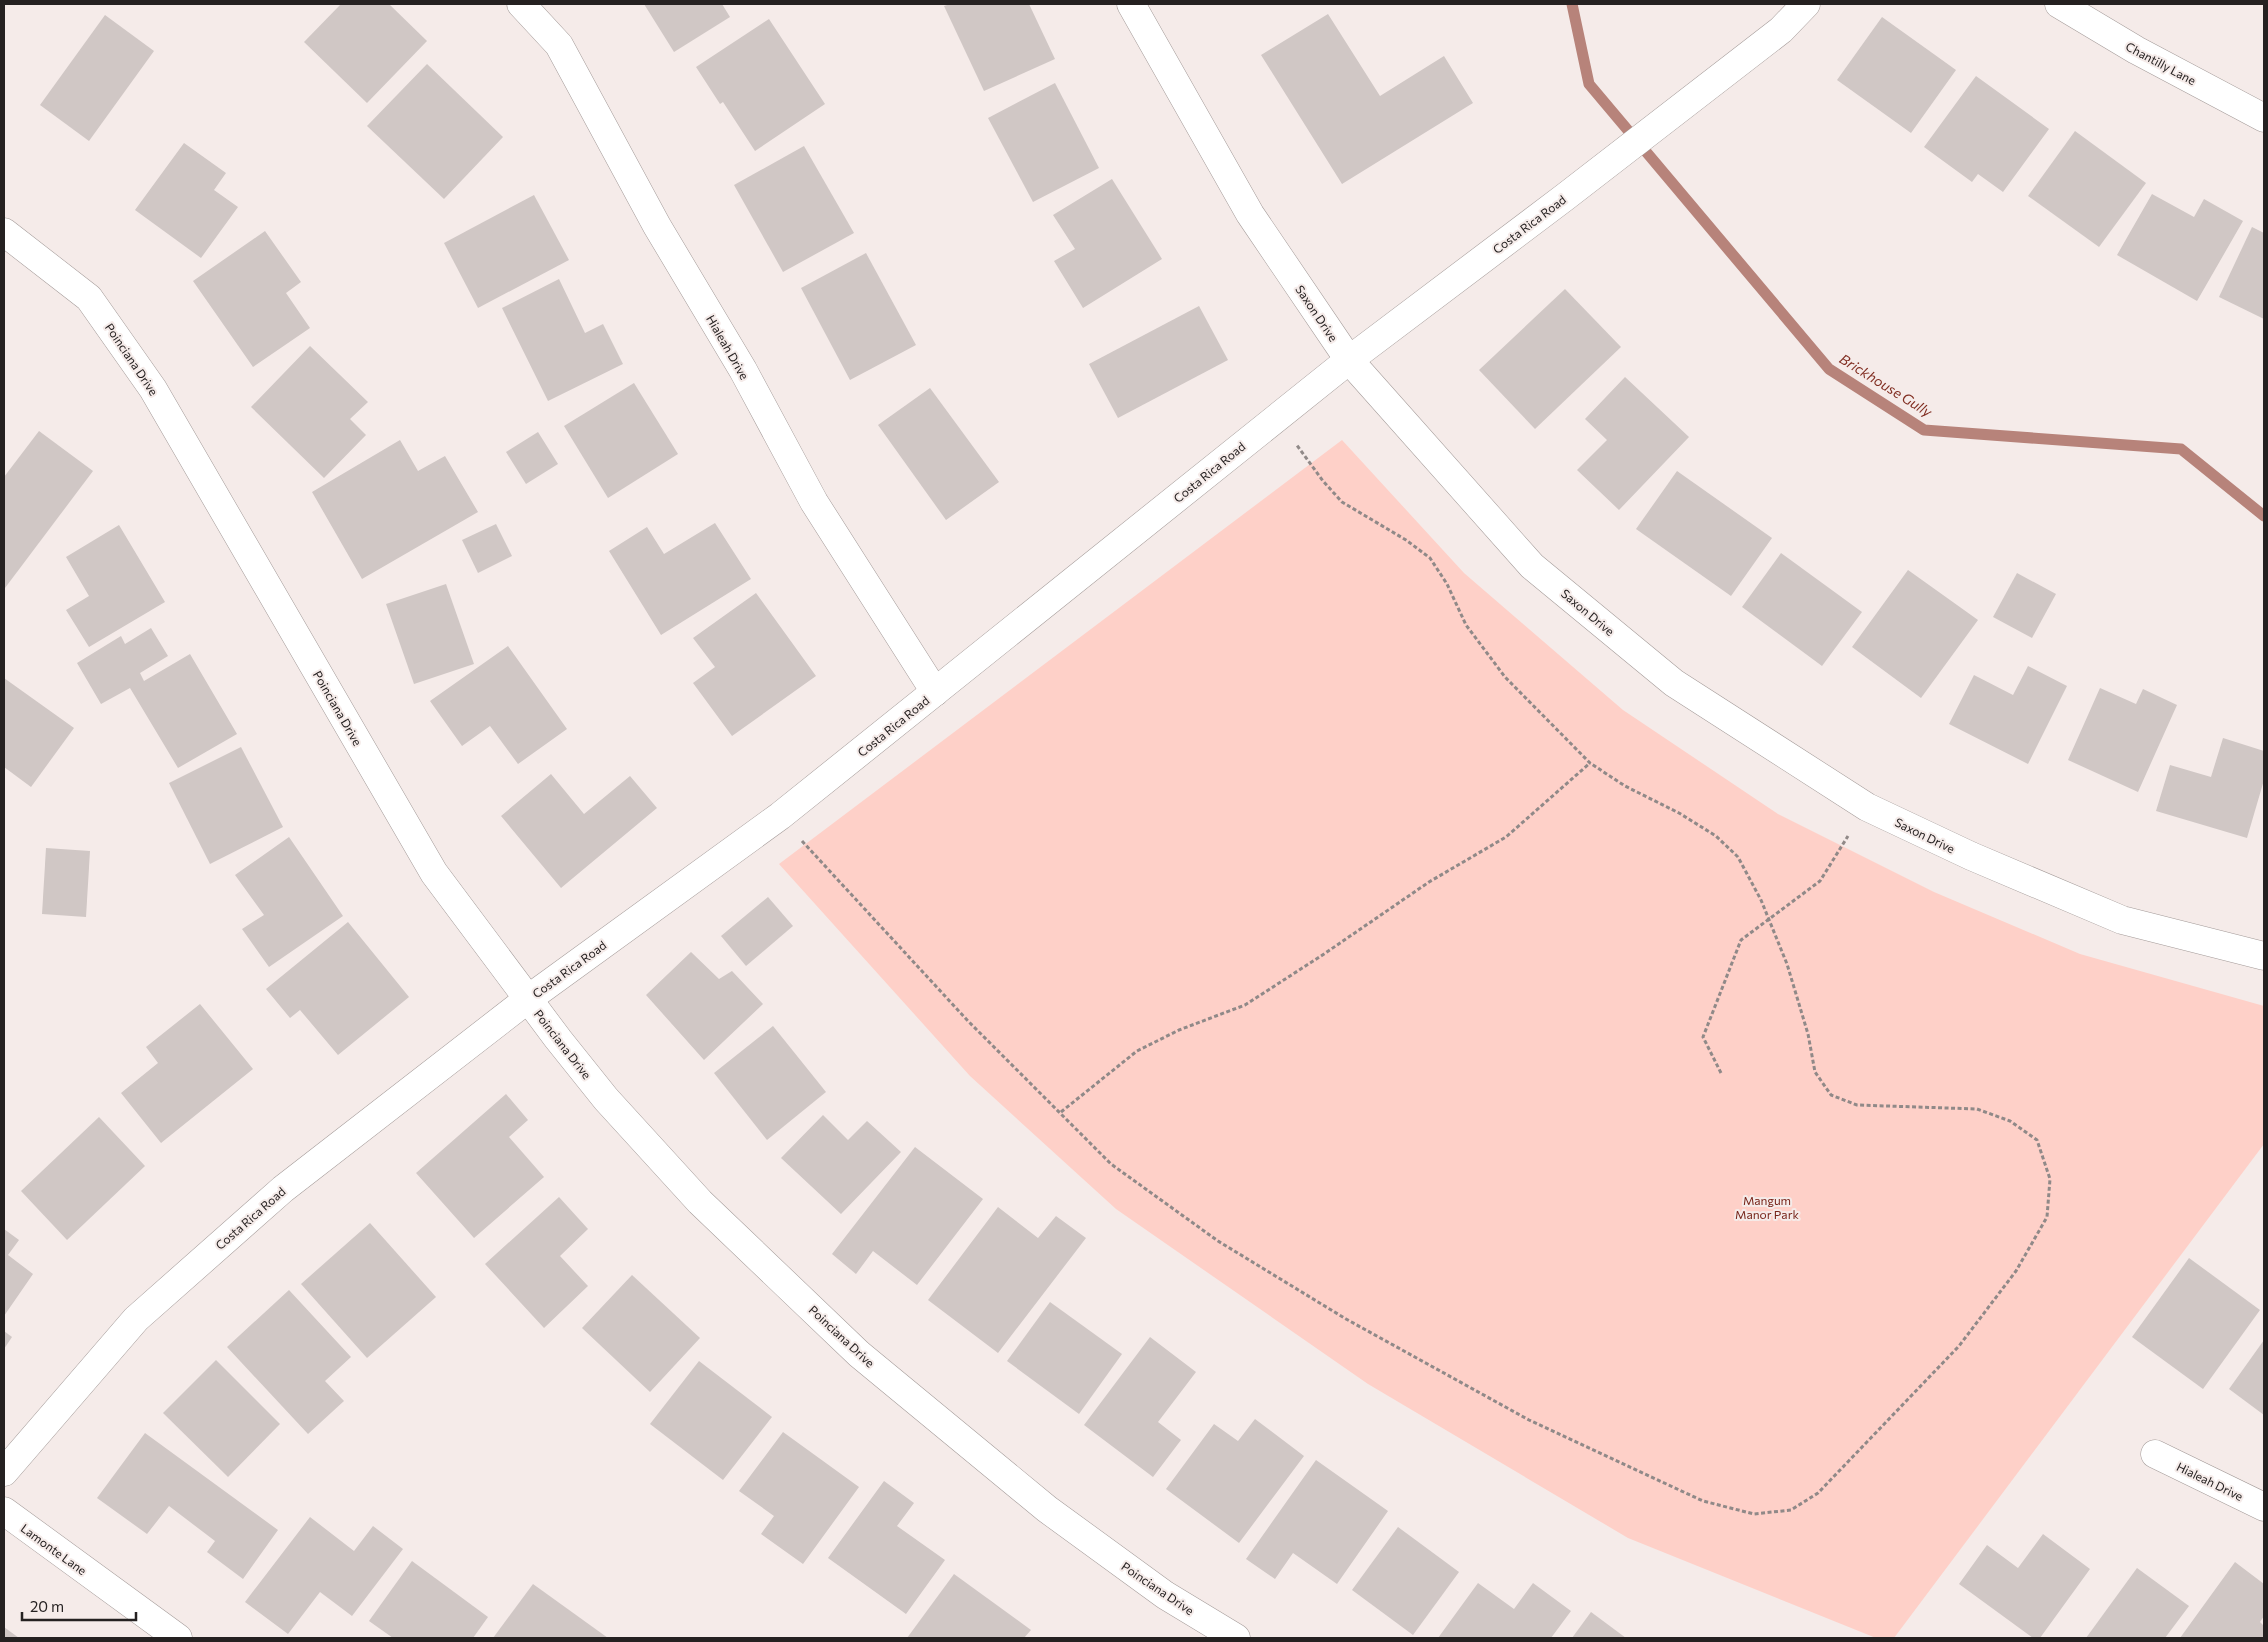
<svg xmlns="http://www.w3.org/2000/svg" width="2268" height="1642" font-family="Commissioner,sans-serif">
<style>
.green{fill:#fed0c8}
.lines{fill:none;stroke-linecap:round;stroke-linejoin:round}
.stream{stroke:#b7837a;stroke-width:11}
.building{fill:#d0c7c5}
.minor-casing{stroke:#a49b99;stroke-width:29}
.path{stroke:#908988;stroke-width:3;stroke-dasharray:4 2.5;stroke-linecap:butt}
.minor{stroke:#fff;stroke-width:28}
.labels{text-anchor:middle;dominant-baseline:central;stroke-width:4;stroke-linejoin:round;paint-order:stroke}
.street-label{font-size:12px;fill:#252121;stroke:#f5ebe9}
.park-label{font-size:12px;fill:#772419;stroke:#f5ebe9}
.water-label{font-size:14px;font-style:italic;fill:#812e22;stroke:#f5ebe9}
</style>
<rect width="100%" height="100%" fill="#f5ebe9"/>
<path class="green" d="M1342,440L1464,573L1623,710L1778,814L1934,892L2080,954L2264,1006V1144L1894,1638H1876L1628,1538L1368,1384L1116,1209L970,1076L779,864Z"/>
<g class="lines">
<path class="stream" d="M1572,4L1589,84L1829,369L1924,430L2181,449L2264,516"/>
</g>
<g class="building">
<path d="M341,4H389L427,41L367,103L304,42Z"/>
<path d="M644,4H722L730,17L674,52Z"/>
<path d="M950,4H1029L1055,59L984,91L944,6Z"/>
<path d="M1328,14L1380,96L1444,56L1473,103L1342,184L1261,55Z"/>
<path d="M105,15L154,51L89,141L40,105Z"/>
<path d="M1882,17L1956,70L1911,133L1837,80Z"/>
<path d="M769,19L825,104L755,151L723,102L720,104L696,67Z"/>
<path d="M427,64L503,137L444,199L367,126Z"/>
<path d="M1976,76L2049,129L2003,192L1978,174L1972,182L1924,147Z"/>
<path d="M1055,83L1099,168L1033,202L988,118Z"/>
<path d="M2075,131L2146,183L2099,247L2028,196Z"/>
<path d="M184,143L226,173L214,190L238,207L201,258L135,210Z"/>
<path d="M804,146L854,233L783,272L734,185Z"/>
<path d="M1112,179L1162,259L1083,308L1054,261L1075,249L1053,215Z"/>
<path d="M2152,194L2194,217L2204,199L2243,221L2197,301L2117,255Z"/>
<path d="M534,195L569,260L478,308L444,243Z"/>
<path d="M2252,227L2264,233V319L2219,297Z"/>
<path d="M265,231L301,282L286,293L310,328L253,367L193,281Z"/>
<path d="M866,253L916,345L850,380L801,288Z"/>
<path d="M559,279L585,333L603,324L623,364L548,401L502,308Z"/>
<path d="M1565,289L1621,347L1535,429L1479,370Z"/>
<path d="M1199,306L1228,360L1118,418L1089,364Z"/>
<path d="M310,346L368,402L350,419L366,435L324,478L251,407Z"/>
<path d="M1625,377L1689,437L1619,510L1577,470L1607,440L1585,419Z"/>
<path d="M634,383L678,454L608,498L564,426Z"/>
<path d="M930,388L999,482L946,520L878,425Z"/>
<path d="M39,431L93,471L5,588L4,477Z"/>
<path d="M538,432L558,464L526,484L506,452Z"/>
<path d="M400,440L418,471L445,456L478,512L362,579L312,492Z"/>
<path d="M1677,471L1772,538L1731,596L1636,529Z"/>
<path d="M715,523L751,579L661,635L609,551L647,527L664,554Z"/>
<path d="M496,524L512,556L478,573L462,540Z"/>
<path d="M119,525L165,602L89,647L66,610L89,596L66,557Z"/>
<path d="M1781,553L1862,612L1822,666L1742,607Z"/>
<path d="M1908,570L1978,620L1921,698L1852,647Z"/>
<path d="M2017,573L2056,594L2032,638L1993,617Z"/>
<path d="M446,584L474,664L414,684L386,604Z"/>
<path d="M756,593L816,676L732,736L693,683L715,667L693,638Z"/>
<path d="M151,628L168,656L140,673L144,681L190,654L237,734L178,768L130,688L101,704L77,663L121,636L125,644Z"/>
<path d="M508,646L567,729L518,764L490,726L462,746L430,701Z"/>
<path d="M2028,666L2067,686L2028,764L1949,724L1974,675L2013,695Z"/>
<path d="M4,678L74,728L31,787L4,767Z"/>
<path d="M2100,688L2136,704L2143,689L2177,705L2138,792L2068,760Z"/>
<path d="M2223,738L2264,751V780L2247,838L2156,811L2170,765L2211,777Z"/>
<path d="M241,747L283,827L210,864L169,783Z"/>
<path d="M551,774L584,814L630,776L657,808L561,888L501,816Z"/>
<path d="M289,837L343,916L269,967L242,929L264,915L235,875Z"/>
<path d="M46,848L90,851L86,917L42,914Z"/>
<path d="M768,897L793,926L746,966L721,936Z"/>
<path d="M348,922L409,997L338,1055L300,1010L290,1018L266,989Z"/>
<path d="M691,952L719,979L732,971L763,1004L704,1060L646,995Z"/>
<path d="M200,1004L253,1069L161,1143L121,1093L158,1063L146,1047Z"/>
<path d="M773,1026L826,1092L767,1140L714,1073Z"/>
<path d="M506,1094L528,1120L509,1137L544,1177L474,1238L416,1173Z"/>
<path d="M823,1115L848,1140L867,1121L901,1152L841,1214L781,1158Z"/>
<path d="M99,1117L145,1166L67,1240L21,1191Z"/>
<path d="M915,1147L983,1199L917,1285L873,1251L856,1274L832,1254Z"/>
<path d="M559,1197L588,1229L560,1256L588,1286L544,1328L485,1264Z"/>
<path d="M998,1207L1038,1238L1056,1216L1086,1238L998,1353L928,1300Z"/>
<path d="M370,1223L436,1297L367,1358L301,1284Z"/>
<path d="M4,1229L19,1240L8,1255L33,1274L4,1316Z"/>
<path d="M2189,1258L2260,1310L2203,1389L2132,1337Z"/>
<path d="M632,1275L700,1338L650,1392L582,1328Z"/>
<path d="M289,1290L351,1357L325,1381L344,1401L308,1434L227,1347Z"/>
<path d="M1050,1302L1122,1354L1079,1414L1007,1361Z"/>
<path d="M4,1331L12,1337L4,1349Z"/>
<path d="M1150,1337L1196,1372L1158,1422L1181,1440L1153,1477L1084,1425Z"/>
<path d="M2264,1340V1415L2229,1389Z"/>
<path d="M216,1360L280,1424L228,1477L163,1413Z"/>
<path d="M699,1361L772,1417L723,1480L650,1424Z"/>
<path d="M1255,1419L1304,1456L1239,1543L1166,1489L1214,1424L1238,1441Z"/>
<path d="M783,1432L859,1487L803,1564L761,1534L774,1516L739,1491Z"/>
<path d="M145,1433L278,1530L243,1579L207,1552L215,1541L169,1506L147,1534L97,1498Z"/>
<path d="M1316,1460L1388,1511L1337,1584L1293,1553L1275,1579L1246,1559Z"/>
<path d="M884,1481L914,1503L897,1526L945,1560L906,1614L828,1558Z"/>
<path d="M310,1517L354,1551L373,1526L403,1549L352,1616L320,1592L288,1634L245,1602Z"/>
<path d="M1398,1527L1459,1572L1413,1635L1352,1590Z"/>
<path d="M2043,1534L2090,1569L2040,1638H2033L1959,1584L1987,1545L2018,1568Z"/>
<path d="M412,1561L488,1617L473,1638H393L369,1621Z"/>
<path d="M2235,1562L2264,1584V1616L2260,1622L2264,1626V1638H2180Z"/>
<path d="M2137,1568L2189,1606L2165,1638H2086Z"/>
<path d="M954,1574L1031,1630L1024,1638H907Z"/>
<path d="M1478,1583L1514,1609L1533,1583L1571,1611L1551,1638H1438Z"/>
<path d="M533,1584L608,1638H493Z"/>
<path d="M1591,1612L1626,1638H1572Z"/>
<path d="M4,1627L19,1638H4Z"/>
</g>
<g class="lines">
<g class="minor-casing">
<g id="minor">
<path d="M521,4L559,45L657,226L743,370L814,502L935,692"/>
<path d="M1131,4L1250,214L1349,360L1532,566L1674,683L1867,807L1971,856L2122,920L2264,956"/>
<path d="M2059,4L2136,50L2264,118"/>
<path d="M4,232L89,298L153,389L434,873L558,1039L606,1099L700,1202L859,1354L1047,1509L1165,1595L1236,1638"/>
<path d="M2155,1454L2264,1507"/>
<path d="M4,1472L136,1319L283,1189L528,999L780,816L1349,360L1565,197L1781,30L1806,4"/>
<path d="M4,1511L178,1638"/>
</g>
</g>
<g class="path">
<path d="M802,841L968,1021L1111,1164L1218,1241L1346,1319L1529,1420L1703,1501L1754,1514L1791,1510L1818,1493L1959,1346L2016,1271L2047,1217L2050,1179L2037,1140L2010,1121L1977,1109L1857,1105L1831,1095L1815,1072L1808,1034L1787,964L1761,900L1738,857L1716,836L1679,813L1625,786L1590,763L1505,677L1466,625L1447,584L1430,558L1406,540L1342,502L1323,481L1296,444"/>
<path d="M1721,1073L1703,1037L1741,940L1820,881L1848,836"/>
<path d="M1061,1112L1137,1051L1179,1030L1245,1005L1324,954L1429,882L1506,837L1590,763"/>
</g>
<use href="#minor" class="minor"/>
</g>
<g class="labels">
<g class="street-label">
<text transform="translate(2161 63) rotate(28)">Chantilly Lane</text>
<text transform="translate(1529 224) rotate(-37)">Costa Rica Road</text>
<text transform="translate(1317 313) rotate(56)">Saxon Drive</text>
<text transform="translate(728 347) rotate(60)">Hialeah Drive</text>
<text transform="translate(132 359) rotate(56)">Poinciana Drive</text>
<text transform="translate(1209 472) rotate(-39)">Costa Rica Road</text>
<text transform="translate(1588 612) rotate(40)">Saxon Drive</text>
<text transform="translate(338 708) rotate(60)">Poinciana Drive</text>
<text transform="translate(893 726) rotate(-39)">Costa Rica Road</text>
<text transform="translate(1925 835) rotate(26)">Saxon Drive</text>
<text transform="translate(569 969) rotate(-36)">Costa Rica Road</text>
<text transform="translate(563 1044) rotate(52)">Poinciana Drive</text>
<text transform="translate(250 1218) rotate(-41)">Costa Rica Road</text>
<text transform="translate(842 1336) rotate(43)">Poinciana Drive</text>
<text transform="translate(2210 1481) rotate(26)">Hialeah Drive</text>
<text transform="translate(54 1549) rotate(36)">Lamonte Lane</text>
<text transform="translate(1158 1588) rotate(34)">Poinciana Drive</text>
</g>
<g class="park-label">
<text x="1767" y="1200">Mangum<tspan x="1767" dy="14">Manor Park</tspan></text>
</g>
<g class="water-label">
<text transform="translate(1886 385) rotate(32)">Brickhouse Gully</text>
</g>
</g>
<rect width="2268" height="1642" fill="none" stroke="#252121" stroke-width="10"/>
<path d="M22 1612v8h114v-8" fill="none" stroke="#252121" stroke-width="2.5"/>
<text x="30" y="1612" font-size="15" fill="#252121" stroke="#f5ebe9" stroke-width="4" paint-order="stroke">20 m</text>
</svg>
